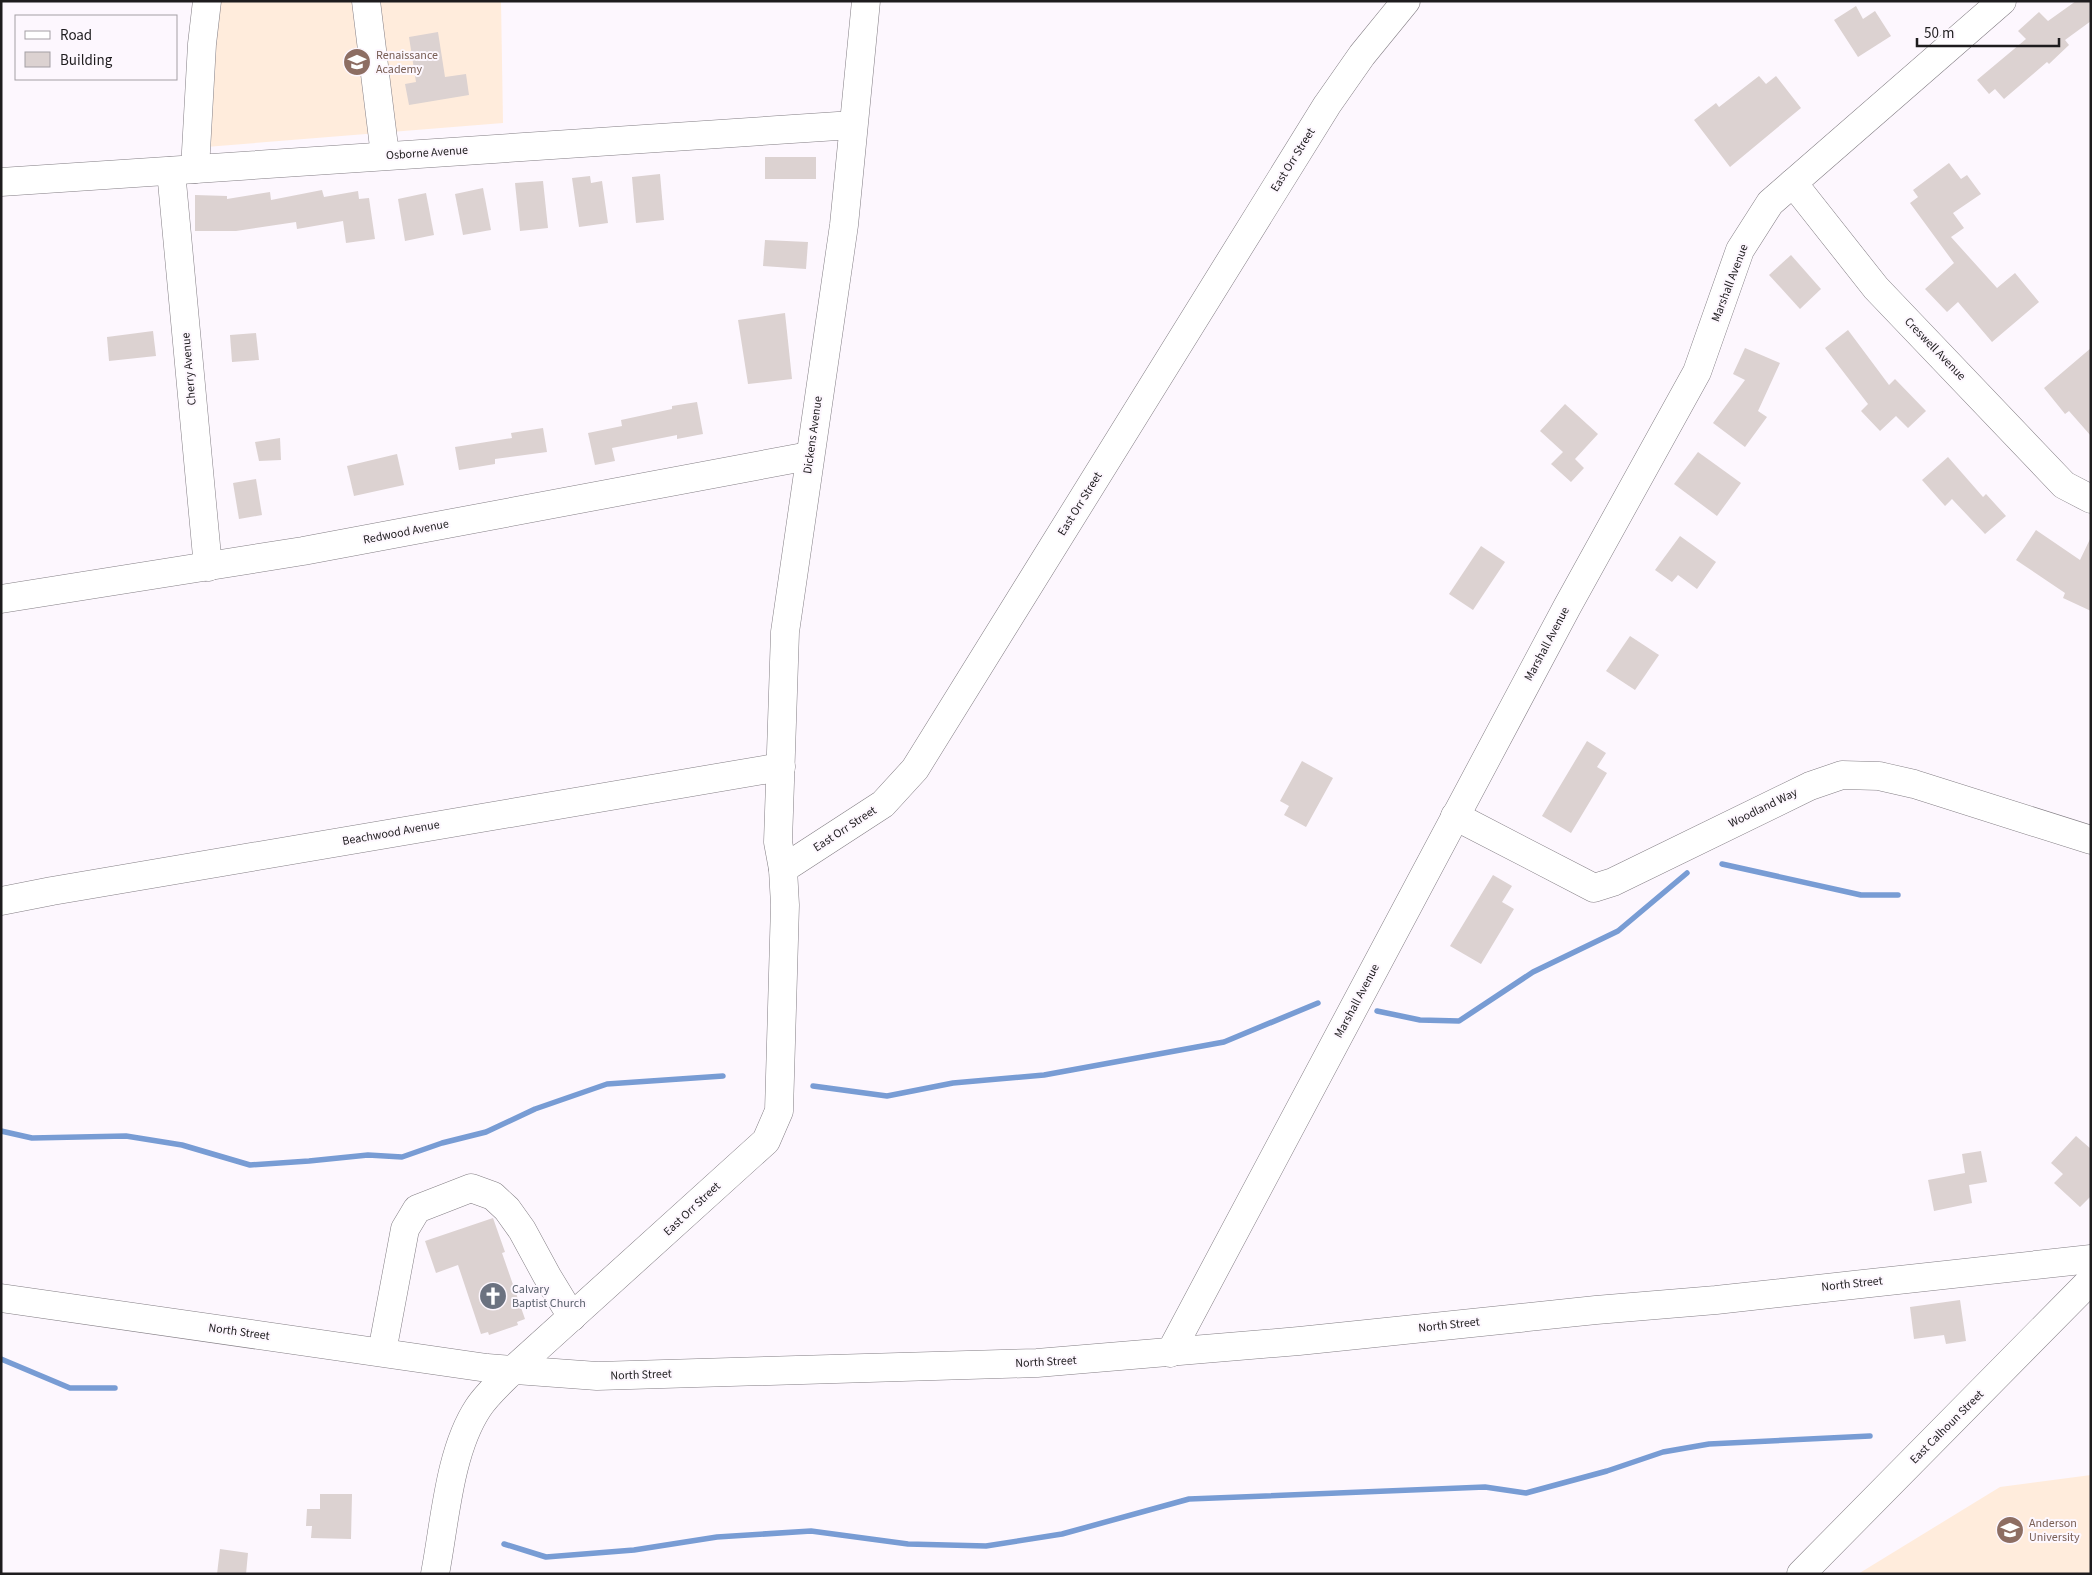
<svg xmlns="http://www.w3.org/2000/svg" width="2092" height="1575" font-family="'Source Sans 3',sans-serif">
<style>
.education{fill:#ffecdc}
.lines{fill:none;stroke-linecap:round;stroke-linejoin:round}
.stream{stroke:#789cd4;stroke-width:5.5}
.building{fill:#dcd2d1}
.minor-casing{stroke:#837e84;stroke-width:29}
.minor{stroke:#fff;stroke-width:28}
.labels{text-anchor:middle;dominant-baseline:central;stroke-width:4;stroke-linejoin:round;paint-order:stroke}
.education-label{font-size:12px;fill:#785e54;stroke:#fdf7fe;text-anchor:start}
.street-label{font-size:12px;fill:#1e1c1e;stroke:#fdf7fe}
.worship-label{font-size:12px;fill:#5b616d;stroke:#fdf7fe;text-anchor:start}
</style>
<rect width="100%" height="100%" fill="#fdf7fe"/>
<g class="education">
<path d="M217,1H501L503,123L206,147Z"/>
<path d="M2091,1475V1574H1858L2000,1487Z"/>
</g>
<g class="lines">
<g class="stream">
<path d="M1722,864L1861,895H1898"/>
<path d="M1377,1011L1420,1020L1459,1021L1533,972L1618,931L1687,873"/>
<path d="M813,1086L887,1096L953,1083L1044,1075L1224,1042L1318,1003"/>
<path d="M1,1131L32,1138L126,1136L182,1145L250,1165L309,1161L368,1155L402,1157L442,1143L486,1132L535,1109L607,1084L723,1076"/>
<path d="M1,1359L70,1388H115"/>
<path d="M504,1544L546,1557L634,1550L717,1537L811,1531L908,1544L986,1546L1062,1534L1189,1499L1485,1487L1526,1493L1607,1471L1663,1452L1709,1444L1870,1436"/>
</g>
</g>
<g class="building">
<path d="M2076,1H2091V21L2065,40L2069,45L2049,64L2047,62L2004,99L1995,89L1989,94L1977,80L2026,39L2018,31L2039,12L2048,21Z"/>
<path d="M1856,6L1863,19L1875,11L1891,36L1858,57L1834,20Z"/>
<path d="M438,32L445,77L466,74L469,95L409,105L405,84L416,82L409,37Z"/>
<path d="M1759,76L1766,84L1776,76L1801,108L1730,167L1694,120L1716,103L1719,107Z"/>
<rect x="765" y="157" width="51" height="22"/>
<path d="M1949,163L1961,179L1967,175L1981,194L1953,213L1964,228L1951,237L1997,288L2015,273L2039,302L1992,342L1958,302L1947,312L1925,289L1954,263L1910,203L1918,197L1913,190Z"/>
<path d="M660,174L664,220L636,223L632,177Z"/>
<path d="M590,176L591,183L602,181L608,223L579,227L572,178Z"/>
<path d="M543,181L548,228L520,231L515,183Z"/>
<path d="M483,188L491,230L463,235L455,194Z"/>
<path d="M322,190L324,197L358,191L359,199L369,198L375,239L346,243L343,221L297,229L296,222L236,231H195V195L227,196V199L270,192L271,200Z"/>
<path d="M426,193L434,235L405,241L398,199Z"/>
<path d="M765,240L808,242L806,269L763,266Z"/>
<path d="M1791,255L1821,289L1800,309L1769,275Z"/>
<path d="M785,313L792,379L748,384L738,320Z"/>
<path d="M1848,330L1889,385L1895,379L1926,411L1908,428L1896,416L1880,431L1861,411L1868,404L1825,348Z"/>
<path d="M153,331L156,356L109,361L107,337Z"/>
<path d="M256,333L259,360L232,362L230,335Z"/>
<path d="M1745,348L1780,363L1758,411L1767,417L1745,447L1713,423L1745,380L1733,374Z"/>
<path d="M2091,348V436L2069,411L2065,414L2044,388Z"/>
<path d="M697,402L703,434L677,439V435L612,448L615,461L595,465L588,433L622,426L621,420L672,409V406Z"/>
<path d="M1565,404L1598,434L1575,459L1584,468L1571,482L1551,464L1563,452L1540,431Z"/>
<path d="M543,428L547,452L495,459V464L459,470L455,447L512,438L511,433Z"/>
<path d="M280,438L281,460L259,461L255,442Z"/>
<path d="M1698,452L1741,483L1717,516L1674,484Z"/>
<path d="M397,454L404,485L354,496L347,466Z"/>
<path d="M1948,457L1983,497L1986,494L2006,516L1985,534L1952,499L1945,506L1922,480Z"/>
<path d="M256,479L262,515L239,519L233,483Z"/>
<path d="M2036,530L2080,560L2091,537V611L2063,598L2065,593L2016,560Z"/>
<path d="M1680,536L1716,562L1697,589L1678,575L1672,582L1655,570Z"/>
<path d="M1481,546L1505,562L1473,610L1449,594Z"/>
<path d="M1630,636L1659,655L1635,690L1606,671Z"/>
<path d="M1587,741L1606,753L1597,767L1607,773L1571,833L1542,816Z"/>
<path d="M1302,761L1333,778L1306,827L1284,815L1289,806L1280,801Z"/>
<path d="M1493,875L1512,886L1502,902L1514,909L1481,964L1450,946Z"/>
<path d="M2076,1136L2091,1149V1196L2080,1207L2054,1183L2063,1174L2051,1163Z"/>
<path d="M1981,1151L1987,1182L1969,1185L1972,1203L1934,1211L1928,1180L1965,1173L1962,1154Z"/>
<path d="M493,1218L505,1252L502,1253L525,1319L517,1322L518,1325L489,1335L488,1332L481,1334L458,1265L436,1273L425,1241Z"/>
<path d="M1960,1300L1966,1341L1946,1344L1944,1335L1914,1339L1910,1307Z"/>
<path d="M320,1494H352L351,1539L311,1538L312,1526H306L307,1509H320Z"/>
<path d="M220,1549L248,1553L246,1574H217Z"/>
</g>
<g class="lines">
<g class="minor-casing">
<g id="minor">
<path d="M366,1L385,155"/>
<path d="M195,169L202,44L207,1"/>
<path d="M171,171L208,567"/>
<path d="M1,182L853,125"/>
<path d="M1793,183L1876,288L2064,485L2091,499"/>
<path d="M1,599L303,551L809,456"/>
<path d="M1455,816L1594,888L1613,882L1810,786L1842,775L1879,776L1914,784L2091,840"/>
<path d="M783,869L883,804L915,769L1327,105L1362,55L1406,1"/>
<path d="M1,901L52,891L781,767"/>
<path d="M1,1298L487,1368L597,1376L1037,1363L1299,1341L1596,1310L1716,1300L2091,1259"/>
<path d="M382,1352L405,1229L417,1209L471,1188L493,1196L507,1209L522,1230L547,1276L572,1317"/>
<path d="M1170,1353L1567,607L1697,372L1740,250L1770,203L2002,1"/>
<path d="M435,1574C445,1522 449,1452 478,1408C487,1394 502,1381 514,1369L766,1141L779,1111L785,905L783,869L778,842L785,632L844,225L866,1"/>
<path d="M1801,1574L2091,1280"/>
</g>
</g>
<use href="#minor" class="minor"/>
</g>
<defs>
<g id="school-disc" transform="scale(1.4375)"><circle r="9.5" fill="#8d6e63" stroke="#fdf7fe"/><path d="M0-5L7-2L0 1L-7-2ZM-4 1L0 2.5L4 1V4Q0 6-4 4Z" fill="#fff"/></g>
<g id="church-disc" transform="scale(1.4375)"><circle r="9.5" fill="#6b7280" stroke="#fdf7fe"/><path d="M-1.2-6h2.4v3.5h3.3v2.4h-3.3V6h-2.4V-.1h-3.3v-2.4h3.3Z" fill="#fff"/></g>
<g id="university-disc" transform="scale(1.4375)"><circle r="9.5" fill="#8d6e63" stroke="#fdf7fe"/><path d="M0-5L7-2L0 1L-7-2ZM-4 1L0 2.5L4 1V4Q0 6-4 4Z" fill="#fff"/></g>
</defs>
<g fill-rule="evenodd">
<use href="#school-disc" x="357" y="62"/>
<use href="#church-disc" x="493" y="1296"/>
<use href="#university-disc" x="2010" y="1530"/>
</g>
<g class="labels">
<g class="education-label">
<text x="376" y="55">Renaissance<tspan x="376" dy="14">Academy</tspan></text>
<text x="2029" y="1523">Anderson<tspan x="2029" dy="14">University</tspan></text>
</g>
<g class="street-label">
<text transform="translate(427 153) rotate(-4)">Osborne Avenue</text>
<text transform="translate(1293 160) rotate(-58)">East Orr Street</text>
<text transform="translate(1730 283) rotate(-69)">Marshall Avenue</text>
<text transform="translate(1935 349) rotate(46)">Creswell Avenue</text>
<text transform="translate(189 369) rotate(-95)">Cherry Avenue</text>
<text transform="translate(813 435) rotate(-82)">Dickens Avenue</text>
<text transform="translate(1080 504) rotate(-58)">East Orr Street</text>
<text transform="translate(406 532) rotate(-11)">Redwood Avenue</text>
<text transform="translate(1547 644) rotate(-62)">Marshall Avenue</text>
<text transform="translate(1763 808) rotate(-26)">Woodland Way</text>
<text transform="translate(845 829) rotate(-33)">East Orr Street</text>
<text transform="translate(391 833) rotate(-10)">Beachwood Avenue</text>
<text transform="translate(1357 1001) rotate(-62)">Marshall Avenue</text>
<text transform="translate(692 1209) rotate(-43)">East Orr Street</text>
<text transform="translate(1852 1284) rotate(-6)">North Street</text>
<text transform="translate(1449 1325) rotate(-6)">North Street</text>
<text transform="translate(239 1332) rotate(8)">North Street</text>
<text transform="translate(1046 1362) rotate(-3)">North Street</text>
<text transform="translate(641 1375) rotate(-2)">North Street</text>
<text transform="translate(1947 1427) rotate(-45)">East Calhoun Street</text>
</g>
<g class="worship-label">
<text x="512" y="1289">Calvary<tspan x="512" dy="14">Baptist Church</tspan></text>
</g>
</g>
<rect width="2092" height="1575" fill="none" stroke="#1e1c1e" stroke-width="5"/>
<rect x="15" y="15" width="162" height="65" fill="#fdf7fe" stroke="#a49fa4"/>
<rect x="25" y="31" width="25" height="8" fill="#ffffff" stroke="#a49fa4"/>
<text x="60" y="40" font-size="15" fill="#1e1c1e">Road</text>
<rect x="25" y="52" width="25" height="15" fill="#dcd2d1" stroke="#a49fa4"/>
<text x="60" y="65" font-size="15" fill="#1e1c1e">Building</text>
<path d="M1917 38v8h142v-8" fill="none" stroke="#1e1c1e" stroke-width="2.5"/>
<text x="1924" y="38" font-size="15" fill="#1e1c1e" stroke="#fdf7fe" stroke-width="4" paint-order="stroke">50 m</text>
</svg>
